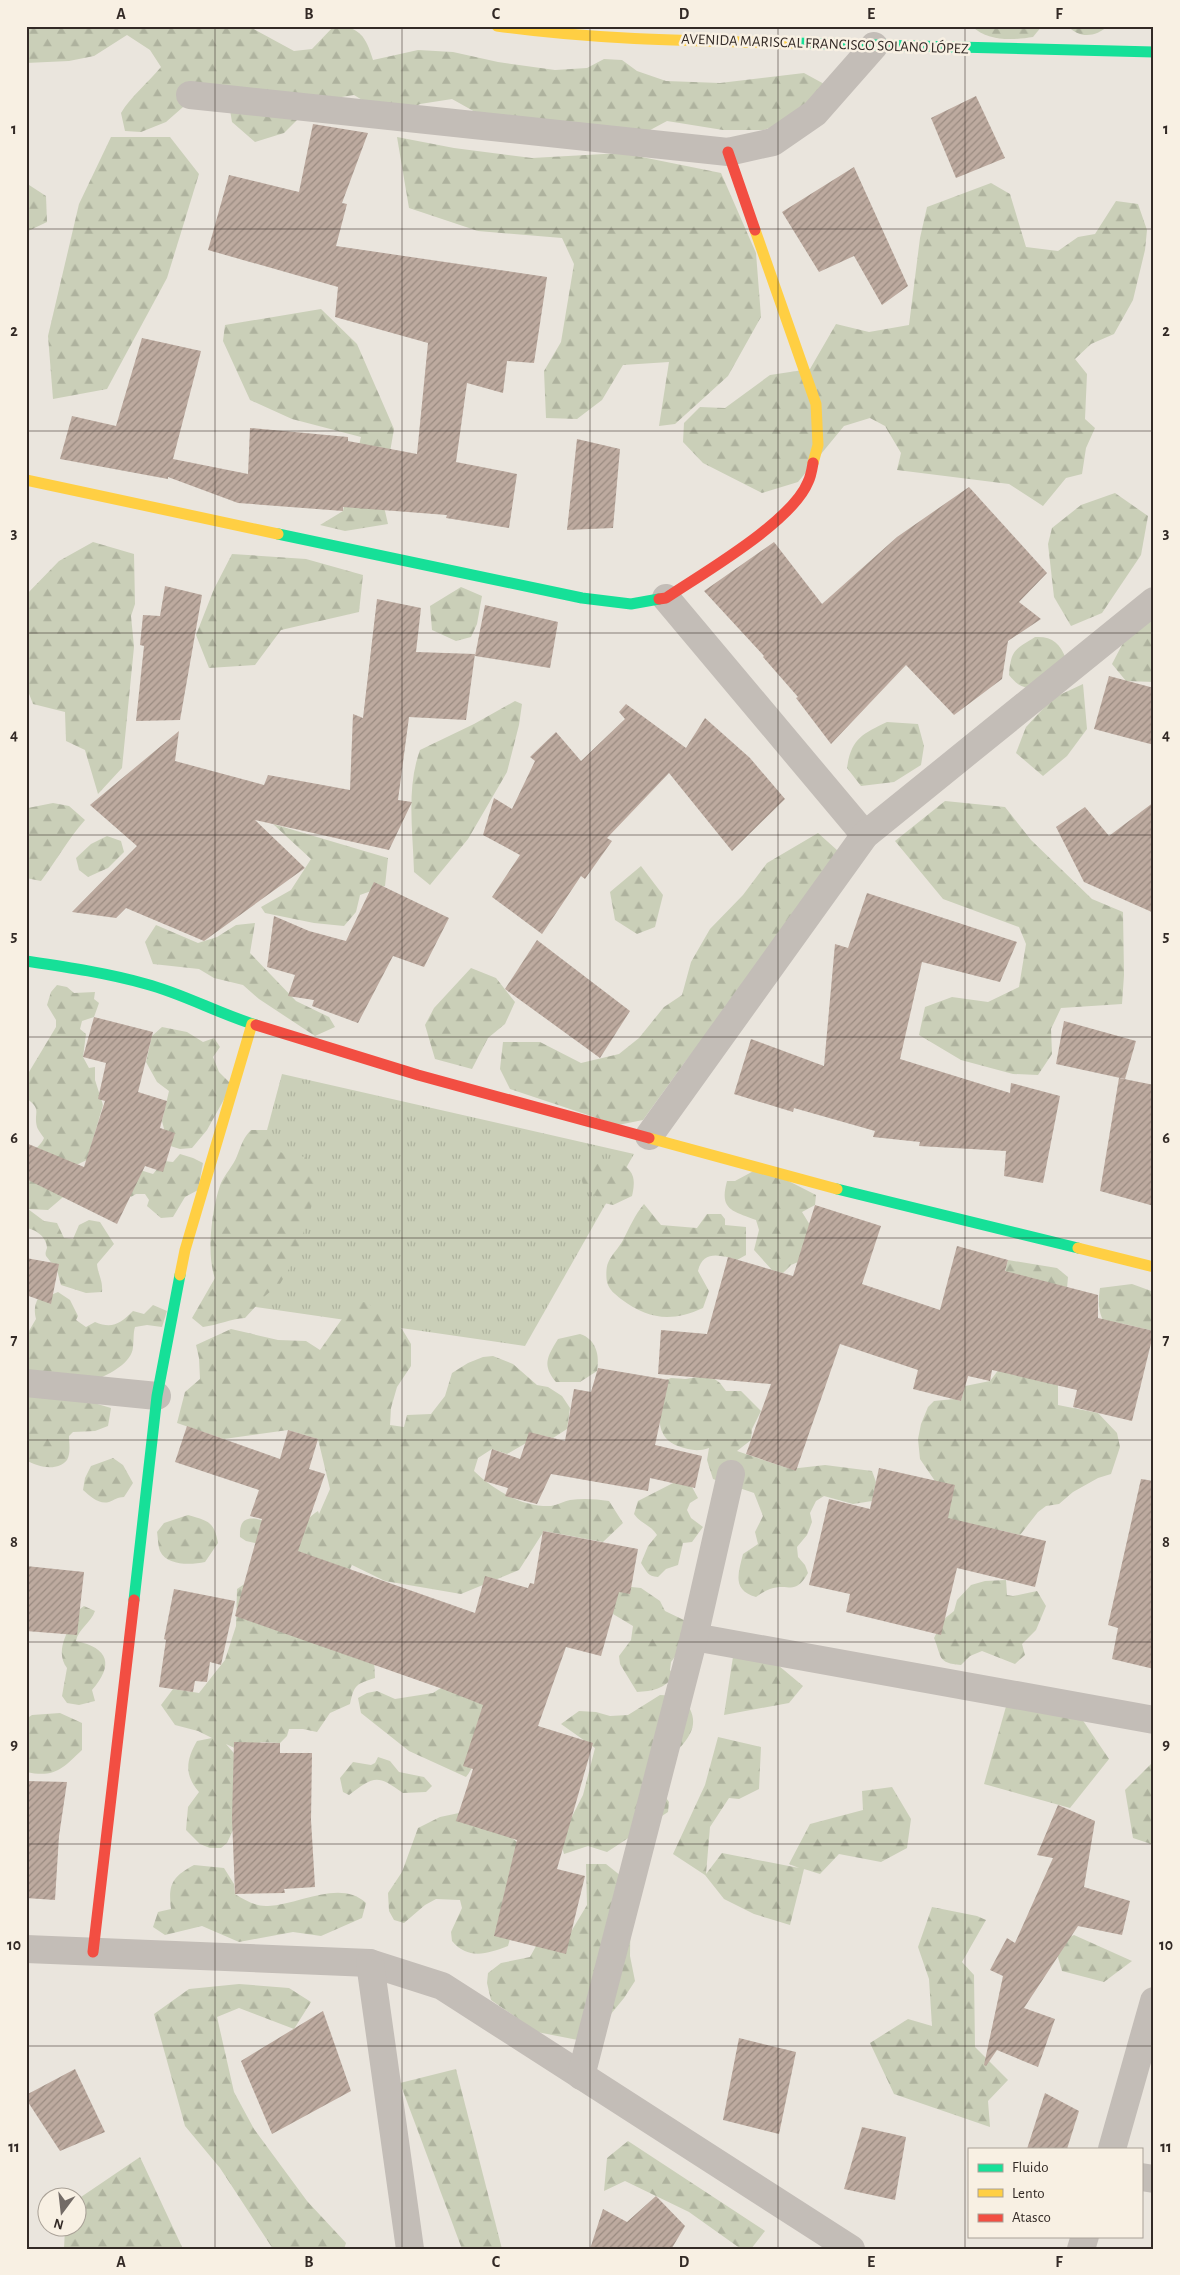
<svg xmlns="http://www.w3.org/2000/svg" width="1180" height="2275" font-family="'Alegreya Sans',sans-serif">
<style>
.grass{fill:url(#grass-tufts)}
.forest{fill:url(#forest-firs)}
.building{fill:url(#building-hatch)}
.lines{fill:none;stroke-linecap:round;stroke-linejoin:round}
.street{stroke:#c3bdb7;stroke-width:28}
.fast{stroke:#16e098;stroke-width:11}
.slow{stroke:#ffcf43;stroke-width:11}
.jam{stroke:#f24e42;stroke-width:11}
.grid{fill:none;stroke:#332a26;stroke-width:1;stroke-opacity:0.55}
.labels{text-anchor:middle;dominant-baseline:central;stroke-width:5;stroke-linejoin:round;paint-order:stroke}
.street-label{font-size:15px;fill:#332a26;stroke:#f8f0e3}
.neatline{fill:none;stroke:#332a26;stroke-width:2}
.grid-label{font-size:16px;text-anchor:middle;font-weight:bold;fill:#332a26}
</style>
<defs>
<pattern id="grass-tufts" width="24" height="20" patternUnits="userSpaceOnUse" patternTransform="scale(1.25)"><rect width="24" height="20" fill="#cacfb8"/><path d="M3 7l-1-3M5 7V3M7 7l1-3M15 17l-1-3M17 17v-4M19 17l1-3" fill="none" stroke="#aeb29e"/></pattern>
<pattern id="forest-firs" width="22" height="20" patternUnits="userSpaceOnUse" patternTransform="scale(1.25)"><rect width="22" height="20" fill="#cacfb8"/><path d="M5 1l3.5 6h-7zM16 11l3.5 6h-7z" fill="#aeb29e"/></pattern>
<pattern id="building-hatch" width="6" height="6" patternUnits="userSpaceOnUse" patternTransform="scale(1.25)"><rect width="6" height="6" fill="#bdaa9f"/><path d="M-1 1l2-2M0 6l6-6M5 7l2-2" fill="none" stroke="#9a8b81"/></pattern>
</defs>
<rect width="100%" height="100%" fill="#eae5dd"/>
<path class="grass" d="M282,1074L634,1154L525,1346L221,1302Z"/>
<g class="forest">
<path d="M26,26H248L294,51L312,49L334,26C360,26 366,37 373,60L418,50L453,52L498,62L555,70L587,68L604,59L622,60L637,71L666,81L720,83L804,73L826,85L804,118L763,130H723L667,121L639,136L493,122L452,99L420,104L392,118L354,95L329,99L309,108L284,133L255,142L232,122L230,110L191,100L166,122L141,132L125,131L121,113C131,96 148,83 161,67L150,50L127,35L94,56L69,61L26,63Z"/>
<path d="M972,26H1042L1033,37C1014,40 987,42 972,26Z"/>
<path d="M1068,26H1108C1096,37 1079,39 1068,26Z"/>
<path d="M111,137H170L199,174L167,278L107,389L53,399L48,336L79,204Z"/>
<path d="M397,137L454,148L532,158L622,153L721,173L756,253L761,317L728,376L675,424L659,426L669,362L623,365L602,400L577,419L546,418L544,371L561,342L574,264L562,238L478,231L409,208Z"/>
<path d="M26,183L46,196L47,222L26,232Z"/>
<path d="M991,183L1010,194L1026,247L1058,251L1078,237L1095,234L1116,201L1138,204L1147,230L1145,250L1133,300L1114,334L1091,344L1075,359L1087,374L1085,419L1095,428L1086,448L1082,474L1066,478L1043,506L1009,484L897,470L901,453L885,426L870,418L844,426L798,482L762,493L703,463L683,442L684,423L700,407L725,408L770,375L810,369L836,324L869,332L909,325L920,238L927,207Z"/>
<path d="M321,309L357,344L394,429L382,498L388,524L345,531L320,525L343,511L361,437L292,419L250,400L223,341L225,325Z"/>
<path d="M1115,493L1148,516L1141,555L1102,613L1071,626L1054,597L1048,544L1052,528L1081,505Z"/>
<path d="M93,542L134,554L135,604L131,616L134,647L122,768L98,794L85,750L66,741L65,712L33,704L26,686V595L59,561Z"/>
<path d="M232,554L306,559L363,575L359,612L281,630L255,665L209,668L196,635L214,589Z"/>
<path d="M461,587L482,596L477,624L471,637L456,641L432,630L430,606Z"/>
<path d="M1154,609V682L1126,681L1112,664L1124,641Z"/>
<path d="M1035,637C1052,636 1060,643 1066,659L1029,688C1019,687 1015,682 1009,675C1011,649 1015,650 1035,637Z"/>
<path d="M1083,684L1087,729L1067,756L1043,776L1016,753L1026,727L1053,698Z"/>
<path d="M515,701L522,704L519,725L507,772L468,839L430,885L414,872C413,832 406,788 420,750L474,724Z"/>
<path d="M887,722L918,724L924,746L921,765L894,782L861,786L847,768C851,739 862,734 887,722Z"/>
<path d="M945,801L1005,807L1031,840L1092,899L1123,912L1124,975L1122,1004L1061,1008L1051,1029L1052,1054L1038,1075L1013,1074L961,1060L919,1035L925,1007L952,997L988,1002L1019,987L1026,944L1019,927L943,899L895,841Z"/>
<path d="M53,803L69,806L85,820C68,839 56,861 41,881L26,878V812L28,808Z"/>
<path d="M273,824L388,858L385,886L360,895L356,912L344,926L314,923L265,913L261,907L291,890L311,859Z"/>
<path d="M818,833L847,859L685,1062L643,1120L618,1125L510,1089L500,1069L503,1042H540L581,1063L619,1054L639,1038L664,1007L682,995L691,962L710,929L743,895L767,863Z"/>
<path d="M107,836L121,841L124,852L108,868L88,877L79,870L76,858L91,844Z"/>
<path d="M641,866L663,895L655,927L637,934L615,920L610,892Z"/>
<path d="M255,923L250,953L296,1001L329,1017L335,1027L315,1036L259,999L243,985L214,978L199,969L153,964L145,942L156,925L198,943L217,937L236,925Z"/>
<path d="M471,968L496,978L515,1002L505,1024L488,1038L472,1069L435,1059L425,1025L434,1008Z"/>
<path d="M57,985L67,987L74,993L95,992L94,999L99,1003L94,1017L82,1021L80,1029L86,1034L83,1057L89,1068L95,1067V1080L103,1105L87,1160L76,1165L69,1192L48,1210L28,1209L44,1221L57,1223L64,1238L73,1239L79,1225L89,1220L100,1222L114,1244L97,1264C98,1275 103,1280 102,1292L86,1293L61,1285L57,1270L46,1256C45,1253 46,1251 47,1248C47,1237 35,1229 26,1228C26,1204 21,1175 33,1153C36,1147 42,1144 44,1138C42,1135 38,1130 37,1127C33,1112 43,1110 26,1098V1077L56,1027V1020L47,1005L51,992Z"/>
<path d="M162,1027L187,1032L203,1042L214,1038L220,1047L213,1057L219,1072L232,1085L207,1130L192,1148L180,1149L164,1144V1129L162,1121L169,1091L157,1082L146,1062L152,1036Z"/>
<path d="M251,1130H268L276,1141L275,1148L291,1159L306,1156L318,1185L296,1257L280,1284L266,1295L245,1318C230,1319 218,1325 203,1327L192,1318L215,1278C206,1256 212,1206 221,1183C225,1174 233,1166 237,1156C241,1146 243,1138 251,1130Z"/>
<path d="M180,1154L193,1158L203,1163L198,1190L185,1197L173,1217L161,1218L147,1206L149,1200L145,1194H136L131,1197L125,1194L140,1170L153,1174L164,1161L173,1162Z"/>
<path d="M618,1161C634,1171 636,1178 632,1196L613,1205L604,1203L583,1185L580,1173L586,1165Z"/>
<path d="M761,1167L816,1195L815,1205L802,1212L813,1230L812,1256L791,1265L783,1273L772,1270L754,1250L759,1230L756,1220C732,1211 719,1210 727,1181H735Z"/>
<path d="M644,1204L661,1225L697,1228L707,1214H721L725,1219V1225L746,1227V1255L737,1260C720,1255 703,1250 698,1271L709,1291L703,1308C672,1322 649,1320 621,1299C615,1294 609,1290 607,1282C606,1277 606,1267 608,1263C611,1255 619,1248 623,1240C630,1227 634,1216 644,1204Z"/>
<path d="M1008,1260L1057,1268L1068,1277L1058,1385V1405L1098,1413L1117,1433L1120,1447L1111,1474L1098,1478L1073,1492L1059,1504L1046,1506L1038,1512L1020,1535L999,1530L948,1555L935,1481L920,1459L918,1439L921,1424L928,1407L934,1401L954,1399L961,1401L965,1386L990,1381L999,1369L1000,1292Z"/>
<path d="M1132,1284L1154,1292V1331L1120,1323L1104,1322C1098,1311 1098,1301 1100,1288Z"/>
<path d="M43,1291L51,1295L58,1292L70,1300L78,1316L76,1320L86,1327L95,1322C112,1329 120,1324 133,1311L144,1314L153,1305L167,1311L162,1327L147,1325L135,1327C133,1334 134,1339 133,1347C132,1363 109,1374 96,1380L26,1375V1336L36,1319C33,1307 36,1300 43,1291Z"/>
<path d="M354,1302H366L402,1329L411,1344V1366L397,1387L391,1408L390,1425L404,1427L407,1415L431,1414L445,1396L452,1373L468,1363L483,1357L493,1356L513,1364L537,1385L548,1387L562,1396L570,1408L567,1429L553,1438L540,1435L507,1454L492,1449L478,1458L474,1471C495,1491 522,1507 551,1506C558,1505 564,1501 570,1500C583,1498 596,1499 609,1501L623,1523L603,1542L544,1531L519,1570L461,1594L385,1581L352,1565L350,1569L320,1562L306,1554L246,1541L240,1537C238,1501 273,1529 286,1526C292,1524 303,1522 309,1518C312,1516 314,1513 318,1511L319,1514L330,1489L318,1439L288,1430L224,1439L177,1423L185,1392L200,1379L199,1358L196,1345L231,1329L278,1340L306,1341L320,1350Z"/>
<path d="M580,1334C596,1339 600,1355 597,1371L580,1382H556C542,1365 547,1357 558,1339Z"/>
<path d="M709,1375L720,1383L726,1391H741L761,1411L752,1429L751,1440L737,1451L790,1469L825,1465L872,1471L876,1482L872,1501L853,1504L824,1496L816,1501L810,1513L812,1522L807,1535L797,1547L798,1557L805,1565L808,1573C794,1597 790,1582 770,1589C765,1591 760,1594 756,1597C732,1590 738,1574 743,1554L758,1544L755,1532L763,1516L754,1493L713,1479L707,1460L709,1448C697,1452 690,1450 678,1446C649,1435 662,1403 666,1380L671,1378L686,1379Z"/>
<path d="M26,1394L94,1403L111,1408L108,1426L95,1431L73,1432L69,1436C69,1443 71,1453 67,1460C58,1472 37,1467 26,1460Z"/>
<path d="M113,1458L123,1465L133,1483L124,1497C118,1497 114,1500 109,1502C99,1505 90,1496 83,1490L85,1478L91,1466Z"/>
<path d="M677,1481L692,1487L698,1498L690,1503L687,1510L691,1518L703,1527L692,1542L683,1543L678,1565L666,1569L658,1577C647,1576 647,1572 641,1563L648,1546L657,1535C651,1525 641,1524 634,1514L638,1501Z"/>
<path d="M188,1515C208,1521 214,1521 218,1543L205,1562C191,1565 167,1566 160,1551C158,1546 158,1538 157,1532L164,1523Z"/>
<path d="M252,1579L374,1659L375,1678C357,1684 354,1684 350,1704L330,1713L317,1732L303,1729H289L287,1736L280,1743L261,1742L243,1752L226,1744L239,1759V1817L227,1843L221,1848H210L200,1844L186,1830L188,1807L199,1792C184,1775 186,1760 197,1741L212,1738L198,1731L175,1725L161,1705L173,1689L199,1693L225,1660L236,1626L237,1589Z"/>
<path d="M1006,1580L1007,1595L1013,1596L1037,1591L1046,1606L1036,1630L1022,1644L1025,1655L1015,1664L982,1651L970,1656L961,1665C937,1663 942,1657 934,1638L944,1619L954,1611L957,1600L971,1585L985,1581Z"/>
<path d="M622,1586L641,1588L660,1601L665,1611L690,1623L677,1654L671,1662L670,1670L674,1676C664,1689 653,1691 637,1692L620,1664L619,1656L631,1640L633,1626L613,1614L610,1598Z"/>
<path d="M84,1606L95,1611C91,1623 78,1629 76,1641C109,1648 114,1665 92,1690L95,1701L79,1705L67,1703L62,1696L67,1668C53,1649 71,1626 80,1609Z"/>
<path d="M737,1631L803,1686L789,1703L724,1715Z"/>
<path d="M447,1684L483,1689L487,1711C472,1723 478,1727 478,1743C478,1754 473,1769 466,1777L409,1751L361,1713L358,1698L367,1693L377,1691L395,1699L433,1693Z"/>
<path d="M1065,1694L1109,1759L1070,1808L984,1784L1009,1696Z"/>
<path d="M660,1695L680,1696C709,1725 684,1744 662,1765V1792L669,1802L668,1812L607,1852L588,1846L564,1854L560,1840L583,1795L595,1748L561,1724L579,1711L596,1712L610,1716L628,1715Z"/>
<path d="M60,1713L82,1723V1750C62,1769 55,1778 26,1772V1719L32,1715Z"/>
<path d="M718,1737L761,1747L759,1789L739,1799L729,1798L710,1827L706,1874L722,1853L799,1868L789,1864L810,1824L863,1810L862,1791L892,1787L911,1819L907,1848L881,1862L839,1854L820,1874L804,1869L790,1925L754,1914L724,1899L705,1875L673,1854L705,1785Z"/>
<path d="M378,1757L390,1761L399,1772L424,1777L432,1786L426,1792L403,1793C377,1774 374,1776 349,1795L343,1792L340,1778L353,1762L371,1765L375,1763Z"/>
<path d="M1154,1761V1845L1133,1838L1125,1790Z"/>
<path d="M459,1813L512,1838L533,1855L508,1946C487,1954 468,1960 452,1941L451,1932L462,1908L460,1900L436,1899L425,1905L404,1923L394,1920L389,1911L388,1893L402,1872L418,1828L440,1817Z"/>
<path d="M586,1864H606L631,1884L630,1956L635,1981L624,1998L588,2042L537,2032L491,2000L487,1983L488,1973L501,1963L530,1957L536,1946L572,1930L587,1905Z"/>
<path d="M194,1865L224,1868L234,1884L235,1894C244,1900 257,1907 268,1906C299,1905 340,1879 366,1903L362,1918L321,1936L293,1932L239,1942L202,1926L165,1935L153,1927L158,1912L171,1909C168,1884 172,1877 194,1865Z"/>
<path d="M932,1907L977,1916L986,1920L962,1962L974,1975L975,2047L1008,2080L988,2101L990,2127L894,2094L870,2043L908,2019L932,2026L929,1979L918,1947Z"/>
<path d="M1074,1935L1132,1961L1104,1982L1062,1971L1054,1944Z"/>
<path d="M239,1984L289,1988L311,2002L294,2029L239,2008L217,2017L234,2092L254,2129L307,2201L346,2243L344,2249H273L220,2168L185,2126L154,2014L189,1989Z"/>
<path d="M456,2069L502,2249H462L400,2083Z"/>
<path d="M628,2141L765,2231L751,2249H741L689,2212L625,2181L604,2191L607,2158Z"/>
<path d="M140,2157L183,2249H64L65,2228H78V2199Z"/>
</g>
<g class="building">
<path d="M976,96L1005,158L956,178L931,118Z"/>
<path d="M313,124L368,133L342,203L347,204L336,246L547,277L534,363L507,361L503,393L467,383L456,462L517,474L509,528L446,518L447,515L343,507V511L238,503L168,477V479L60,459L72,416L116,426L142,338L201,351L173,459L248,474L250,428L348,437V441L417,454L428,343L335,317L338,287L208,250L229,175L299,192Z"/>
<path d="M854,167L908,286L882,305L854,256L819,272L782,212Z"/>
<path d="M577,439L620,449L613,528L567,530Z"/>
<path d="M969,487L1047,573L1019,602L1041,619L1008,641L1002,679L954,715L906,665L831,744L796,698L798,697L763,657L764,656L704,591L774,542L822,604L897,537Z"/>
<path d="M165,586L202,595L180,720L136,721L144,646L140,645L143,615L160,616Z"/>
<path d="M377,599L421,608L416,652L475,654L466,720L409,717L398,800L412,802L389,850L255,820L305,868L204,941L126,908L116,918L72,912L137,846L90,805L179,731L175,761L264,785L268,775L350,790L353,714L363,718Z"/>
<path d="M485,605L558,622L550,668L475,656Z"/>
<path d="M1109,676L1154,688V745L1094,729Z"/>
<path d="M626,704L686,748L705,718L750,758L785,799L732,851L669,773L607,838L612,841L585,879L581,876L542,934L492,897L520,855L483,835L494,798L512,809L535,761L530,757L556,732L581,761L625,719L619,712Z"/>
<path d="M1154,802V913L1084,882L1056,827L1085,807L1109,836Z"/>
<path d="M374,882L449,918L424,967L393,956L358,1023L312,1006L314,1000L288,996L295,975L267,967L274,916L309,931L346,941Z"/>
<path d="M867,893L1017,942L1000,982L922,962L900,1059L1010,1093L1011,1083L1060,1096L1043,1183L1004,1176L1006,1151L919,1146L920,1142L873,1137L875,1131L794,1108L793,1112L734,1094L751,1039L824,1066L835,944L848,948Z"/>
<path d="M537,940L630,1011L600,1058L505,989Z"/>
<path d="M94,1017L153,1032L138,1092L167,1101L160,1128L175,1133L163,1172L145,1166L117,1224L26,1179V1143L84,1167L105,1101L98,1099L106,1063L83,1057Z"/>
<path d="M1064,1021L1136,1041L1125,1079L1056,1064Z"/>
<path d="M1119,1078L1154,1085V1206L1100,1191Z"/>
<path d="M815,1205L881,1226L862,1284L940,1310L957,1246L1008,1260L1005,1271L1098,1295V1318L1154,1331L1132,1421L1073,1407L1077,1390L992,1370L990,1381L968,1376L961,1401L913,1389L918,1370L840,1344L796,1471L746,1454L771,1384L658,1374L661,1330L707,1334L728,1257L793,1276Z"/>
<path d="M26,1258L59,1264L51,1304L26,1295Z"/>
<path d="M598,1368L669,1380L655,1445L702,1456L695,1488L650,1478L648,1491L551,1474L537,1504L505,1496L508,1488L484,1481L492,1449L520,1459L529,1432L565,1441L574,1389L591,1392Z"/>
<path d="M187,1426L280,1459L288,1430L318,1439L309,1469L325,1474L298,1551L475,1613L485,1576L528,1588L530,1583L534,1584L543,1531L638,1549L630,1594L619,1592L601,1656L566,1647L538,1726L593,1743L557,1869L585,1876L566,1954L494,1936L517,1840L456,1821L473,1769L463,1766L483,1705L440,1688L235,1616L262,1519L250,1516L259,1490L175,1462Z"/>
<path d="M879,1468L955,1485L948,1518L1046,1541L1035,1587L957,1568L941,1635L846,1612L850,1594L809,1585L829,1499L870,1509Z"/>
<path d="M1141,1479L1154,1481V1669L1112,1659L1118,1628L1108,1625Z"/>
<path d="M26,1566L84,1572L77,1635L26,1631Z"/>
<path d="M174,1589L235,1601L221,1665L210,1662L207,1682L195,1681L193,1692L159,1687L166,1640L164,1639Z"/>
<path d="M234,1742L280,1743V1753H312L311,1820L315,1887L284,1889L285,1893L235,1894L232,1818Z"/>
<path d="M26,1781L67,1782L59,1836L55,1900L26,1898Z"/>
<path d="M1058,1805L1095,1821L1084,1887L1130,1901L1122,1935L1078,1926L1024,2008L1055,2019L1038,2067L997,2050L986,2066L984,2065L1003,1976L990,1970L1007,1938L1015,1943L1053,1858L1037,1855Z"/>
<path d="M323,2011L351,2091L272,2134L241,2061Z"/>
<path d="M739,2038L796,2052L779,2134L723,2120Z"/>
<path d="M75,2069L105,2132L60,2151L26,2099V2095Z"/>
<path d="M1045,2093L1079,2111L1067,2149H1027Z"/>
<path d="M862,2127L906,2137L895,2200L844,2189Z"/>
<path d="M656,2196L685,2226L672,2248L674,2249H590L603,2209L627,2222Z"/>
</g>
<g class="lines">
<g class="street">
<path d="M190,95L728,152L773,142L815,113L874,46"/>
<path d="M666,598L865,835"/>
<path d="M649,1136L865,835L1154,601"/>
<path d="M26,1383L157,1396"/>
<path d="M694,1637L1154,1720"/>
<path d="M26,1949L370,1963L442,1986L851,2249"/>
<path d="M370,1963L410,2249"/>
<path d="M581,2076L694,1637L731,1474"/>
<path d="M1112,2149L1154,2001"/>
<path d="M1141,2177L1154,2179"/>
<path d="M1081,2249L1085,2236"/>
</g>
<g class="fast">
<path d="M794,43L1154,52"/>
<path d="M278,534L582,598L631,604L659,599"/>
<path d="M26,961C66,967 107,973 146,984C184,994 219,1014 256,1025"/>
<path d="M837,1189L1078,1248"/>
<path d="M134,1600L157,1396L180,1275"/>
</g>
<g class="slow">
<path d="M497,26C595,40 695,41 794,43"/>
<path d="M755,230L816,404L818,445L813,463"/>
<path d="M26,480L278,534"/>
<path d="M649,1138L837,1189"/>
<path d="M1078,1248L1154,1267"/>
<path d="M180,1275L185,1250L252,1024"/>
</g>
<g class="jam">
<path d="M728,152L755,230"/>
<path d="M659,599L666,598C703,573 792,522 808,482C811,476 812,469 813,463"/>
<path d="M256,1025L418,1075L649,1138"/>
<path d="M93,1952L134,1600"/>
</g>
</g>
<path class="grid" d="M215,26V2249M402,26V2249M590,26V2249M778,26V2249M965,26V2249M26,229H1154M26,431H1154M26,633H1154M26,835H1154M26,1037H1154M26,1238H1154M26,1440H1154M26,1642H1154M26,1844H1154M26,2046H1154"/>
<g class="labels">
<g class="street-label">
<text transform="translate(825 44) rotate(2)">AVENIDA MARISCAL FRANCISCO SOLANO LÓPEZ</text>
</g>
</g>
<rect width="1180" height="2275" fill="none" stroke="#f8f0e3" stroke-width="55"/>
<rect x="968" y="2148" width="175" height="90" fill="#f8f0e3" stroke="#a9a197"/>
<rect x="978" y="2164" width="25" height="8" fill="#16e098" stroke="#a9a197"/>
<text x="1012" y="2172" font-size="15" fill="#332a26">Fluido</text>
<rect x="978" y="2189" width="25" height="8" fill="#ffcf43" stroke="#a9a197"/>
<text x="1012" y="2198" font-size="15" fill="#332a26">Lento</text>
<rect x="978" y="2214" width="25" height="8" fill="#f24e42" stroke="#a9a197"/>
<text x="1012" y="2222" font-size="15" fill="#332a26">Atasco</text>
<g transform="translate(62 2212) rotate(195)"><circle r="24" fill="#f8f0e3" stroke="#a9a197"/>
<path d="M0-4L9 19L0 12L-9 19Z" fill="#736b66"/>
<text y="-8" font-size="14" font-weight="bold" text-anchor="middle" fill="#332a26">N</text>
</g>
<rect x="28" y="28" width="1124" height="2220" class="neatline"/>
<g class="grid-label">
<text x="121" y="19">A</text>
<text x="309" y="19">B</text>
<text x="496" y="19">C</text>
<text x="684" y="19">D</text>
<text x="871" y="19">E</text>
<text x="1059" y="19">F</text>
<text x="14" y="134">1</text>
<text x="1166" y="134">1</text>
<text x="14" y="336">2</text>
<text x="1166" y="336">2</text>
<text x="14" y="538">3</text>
<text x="1166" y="538">3</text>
<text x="14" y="740">4</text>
<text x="1166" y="740">4</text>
<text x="14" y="941">5</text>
<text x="1166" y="941">5</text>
<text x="14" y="1143">6</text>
<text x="1166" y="1143">6</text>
<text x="14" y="1345">7</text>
<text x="1166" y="1345">7</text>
<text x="14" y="1547">8</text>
<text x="1166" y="1547">8</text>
<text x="14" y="1749">9</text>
<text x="1166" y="1749">9</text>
<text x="14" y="1950">10</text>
<text x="1166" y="1950">10</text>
<text x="14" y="2152">11</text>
<text x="1166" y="2152">11</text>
<text x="121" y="2267">A</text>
<text x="309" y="2267">B</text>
<text x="496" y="2267">C</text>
<text x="684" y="2267">D</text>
<text x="871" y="2267">E</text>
<text x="1059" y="2267">F</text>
</g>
</svg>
